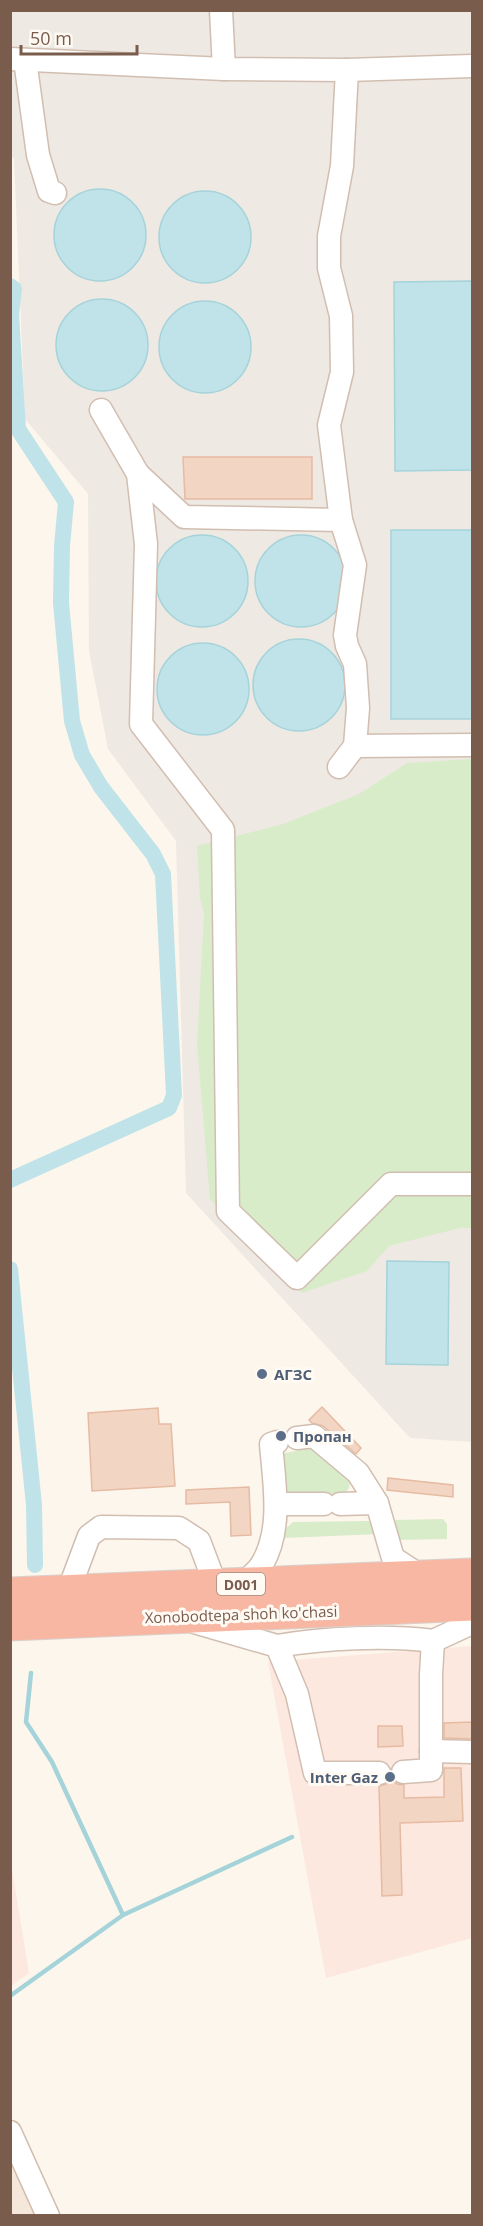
<svg xmlns="http://www.w3.org/2000/svg" width="483" height="2226" font-family="'Open Sans',sans-serif">
<style>
.residential{fill:#f5e8da}
.commercial{fill:#fde8e0}
.industrial{fill:#efe9e4}
.green{fill:#d8ecc9}
.water{fill:#bfe3e8;stroke:#a5d3da;stroke-width:1.5}
.lines{fill:none;stroke-linecap:round;stroke-linejoin:round}
.stream{stroke:#a5d3da;stroke-width:4.5}
.canal{stroke:#bfe3e8;stroke-width:16}
.building{fill:#f3d5c3;stroke:#e6bba3;stroke-width:1.5}
.minor-casing{stroke:#d1beb0;stroke-width:25}
.highway-casing{stroke:#dad1cd;stroke-width:35}
.minor{stroke:#fff;stroke-width:22}
.highway{stroke:#f7b7a3;stroke-width:33}
.service-dot{fill:#5c6f8a;stroke:#fffaf3;stroke-width:2}
.labels{text-anchor:middle;dominant-baseline:central;stroke-width:6;stroke-linejoin:round;paint-order:stroke}
.shield{fill:#fffaf3;stroke:#a28b7f;stroke-width:1.5}
.shield-label{font-size:14px;font-weight:bold;fill:#7a5c4d}
.service-label{font-size:15px;font-weight:bold;fill:#4e5e75;stroke:#fffaf3;text-anchor:start}
.street-label{font-size:15px;fill:#7a5c4d;stroke:#fffaf3}
</style>
<rect width="100%" height="100%" fill="#fdf6ec"/>
<path class="residential" d="M11,2131L51,2215H11Z"/>
<g class="commercial">
<path d="M472,1646V1938L326,1978L268,1662Z"/>
<path d="M11,1863L29,1973L11,1986H10Z"/>
</g>
<path class="industrial" d="M11,11H472V1442L410,1438L186,1193L176,841L108,749L89,651L88,494L25,419L14,159L11,155Z"/>
<g class="green">
<path d="M472,759V1228H460L389,1246L367,1271L302,1293L210,1199L197,1044L204,914L200,898L197,846L283,824L359,794L407,763Z"/>
<path d="M321,1446L351,1478L349,1488L345,1493L291,1495L278,1487L276,1461L285,1453Z"/>
<path d="M443,1519L447,1524V1539L396,1540L393,1524L396,1520Z"/>
<path d="M369,1521L380,1534L284,1538L282,1532L293,1522Z"/>
</g>
<g class="water">
<circle cx="100" cy="235" r="46"/>
<circle cx="205" cy="237" r="46"/>
<path d="M472,281V470L395,471L394,282Z"/>
<circle cx="102" cy="345" r="46"/>
<circle cx="205" cy="347" r="46"/>
<rect x="391" y="530" width="81" height="189"/>
<circle cx="202" cy="581" r="46"/>
<circle cx="301" cy="581" r="46"/>
<circle cx="299" cy="685" r="46"/>
<circle cx="203" cy="689" r="46"/>
<path d="M387,1261L449,1262L448,1365L386,1364Z"/>
</g>
<g class="lines">
<g class="stream">
<path d="M31,1673L26,1722L52,1762L123,1915"/>
<path d="M10,1996L123,1915L292,1837"/>
</g>
<g class="canal">
<path d="M10,286L14,289L11,314L18,429L66,502L62,546L61,603L72,721L82,755L101,787L153,854L163,874L174,1095L169,1108L10,1180"/>
<path d="M10,1269L34,1505L35,1565"/>
</g>
</g>
<g class="building">
<path d="M183,457H312V499H185Z"/>
<path d="M322,1407L361,1448L356,1454L323,1426L312,1423L309,1420Z"/>
<path d="M158,1408L159,1424H171L175,1486L92,1491L88,1413Z"/>
<path d="M388,1478L453,1485V1497L387,1490Z"/>
<path d="M249,1487L251,1535L231,1536L230,1502L186,1504V1490Z"/>
<path d="M472,1722V1739L444,1738V1723Z"/>
<path d="M378,1726H402L403,1746L378,1747Z"/>
<path d="M444,1768H461L463,1821L400,1823L402,1895L382,1896L379,1786L386,1784L391,1778L397,1784L404,1785V1798L444,1797Z"/>
</g>
<g class="lines">
<g class="minor-casing">
<g id="minor">
<path d="M221,10L224,69"/>
<path d="M10,59L224,69L347,70L472,66"/>
<path d="M25,60L38,155L49,191L55,193"/>
<path d="M101,410L138,474L146,544L141,724L223,830L228,1211L297,1278L391,1184H472"/>
<path d="M138,474L184,517L341,520"/>
<path d="M355,746L472,745"/>
<path d="M339,767L355,746L358,708L355,664L347,646L345,635L355,565L341,520L329,425L342,372L341,316L329,268V236L342,166L347,70"/>
<path d="M297,1438L314,1436L358,1473L377,1503L393,1558L422,1577"/>
<path d="M276,1504H324"/>
<path d="M340,1504L377,1503"/>
<path d="M243,1584C249,1578 258,1571 262,1564C283,1529 274,1482 271,1444L277,1442"/>
<path d="M68,1592L89,1536L101,1527L179,1528L199,1541L216,1586"/>
<path d="M194,1622L277,1646L297,1694L315,1773H379"/>
<path d="M277,1646C324,1638 387,1635 433,1641"/>
<path d="M431,1751L472,1752"/>
<path d="M403,1772L431,1770V1674L433,1641L472,1623"/>
<path d="M10,2132L48,2216"/>
</g>
</g>
<g class="highway-casing">
<g id="highway">
<path d="M10,1594L472,1575"/>
<path d="M10,1624L472,1604"/>
</g>
</g>
<use href="#minor" class="minor"/>
<use href="#highway" class="highway"/>
</g>
<g class="service-dot">
<circle cx="262" cy="1374" r="6"/>
<circle cx="281" cy="1436" r="6"/>
<circle cx="390" cy="1777" r="6"/>
</g>
<g class="labels">
<rect class="shield" x="217" y="1573" width="48" height="22" rx="4.5"/>
<g class="shield-label">
<text x="241" y="1584">D001</text>
</g>
<g class="service-label">
<text x="274" y="1374">АГЗС</text>
<text x="293" y="1436">Пропан</text>
<text x="378" y="1777" text-anchor="end">Inter Gaz</text>
</g>
<g class="street-label">
<text transform="translate(241 1614) rotate(-2)">Xonobodtepa shoh ko'chasi</text>
</g>
</g>
<rect width="483" height="2226" fill="none" stroke="#7a5c4d" stroke-width="24"/>
<path d="M21 45v9h116v-9" fill="none" stroke="#7a5c4d" stroke-width="3"/>
<text x="30" y="45" font-size="18" fill="#7a5c4d" stroke="#fffaf3" stroke-width="4.5" paint-order="stroke">50 m</text>
</svg>
